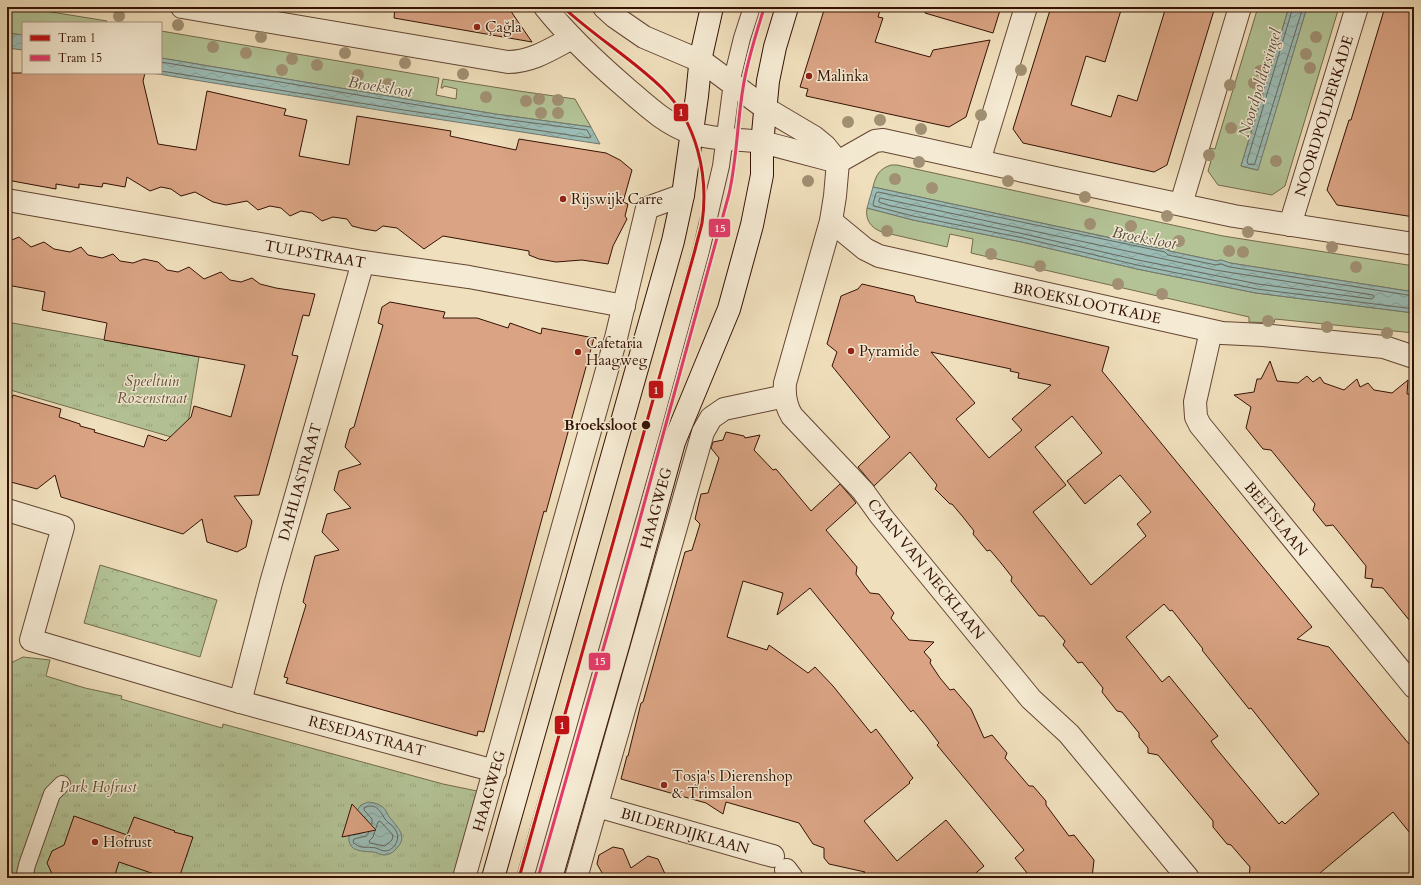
<svg xmlns="http://www.w3.org/2000/svg" width="1421" height="885" font-family="Cardo,serif">
<style>
.grass{fill:#b3c396;stroke:#746a4d}
.forest{fill:url(#forest-crowns);stroke:#746a4d}
.park{fill:url(#park-tufts);stroke:#746a4d}
.water{fill:url(#water-waves);stroke:#72786e}
.lines{fill:none;stroke-linecap:round;stroke-linejoin:round}
.shore{stroke:#68675c;stroke-width:1}
.building{fill:#daa484;stroke:#341204;fill-rule:evenodd}
.service-casing{stroke:#634532;stroke-width:18}
.minor-casing{stroke:#634532;stroke-width:24}
.tertiary-casing{stroke:#634532;stroke-width:24}
.secondary-casing{stroke:#341204;stroke-width:24}
.service{stroke:#f5ead3;stroke-width:16}
.minor{stroke:#f5ead3;stroke-width:22}
.tertiary{stroke:#f5ead3;stroke-width:22}
.secondary{stroke:#f5ead3;stroke-width:22}
.tram-1-casing{stroke:#f5ead3;stroke-width:6}
.tram-2-casing{stroke:#f5ead3;stroke-width:6}
.tram-1{stroke:#c01115;stroke-width:3}
.tram-2{stroke:#e63a6b;stroke-width:3}
.tree{fill:#a19073}
.poi-dot{fill:#8f2418;stroke:#f5ead3;stroke-width:1.5}
.stop-dot{fill:#341204;stroke:#f5ead3;stroke-width:1.5}
.labels{text-anchor:middle;dominant-baseline:central;stroke-width:3;stroke-linejoin:round;paint-order:stroke}
.poi-label{font-size:15px;fill:#341204;stroke:#f5ead3;text-anchor:start}
.street-label{font-size:15px;fill:#341204;stroke:#f5ead3}
.park-label{font-size:15px;font-style:italic;fill:#605037;stroke:#f5ead3}
.stop-label{font-size:15px;font-weight:bold;fill:#341204;stroke:#f5ead3;text-anchor:end}
.water-label{font-size:16px;font-style:italic;fill:#584e42;stroke:#f5ead3}
.line-badge{stroke:#f5ead3;stroke-width:1.5}
.badge-label{font-size:11px;text-anchor:middle;font-weight:bold;fill:#fff}
</style>
<defs>
<pattern id="forest-crowns" width="20" height="18" patternUnits="userSpaceOnUse"><rect width="20" height="18" fill="#b3c396"/><path d="M2 6a3 3 0 1 1 6 0M12 15a3 3 0 1 1 6 0" fill="none" stroke="#9ba680"/></pattern>
<pattern id="park-tufts" width="24" height="20" patternUnits="userSpaceOnUse"><rect width="24" height="20" fill="#b3c396"/><path d="M3 7l-1-3M5 7V3M7 7l1-3M15 17l-1-3M17 17v-4M19 17l1-3" fill="none" stroke="#9ba680"/></pattern>
<pattern id="water-waves" width="16" height="10" patternUnits="userSpaceOnUse"><rect width="16" height="10" fill="#9bbcb5"/><path d="M0 5q4-4 8 0t8 0" fill="none" stroke="#86a19a"/></pattern>
</defs>
<rect width="100%" height="100%" fill="#f0dfbc"/>
<filter id="stains"><feTurbulence type="fractalNoise" baseFrequency=".005" numOctaves="4"/><feColorMatrix values="0 0 0 0 .2 0 0 0 0 .09 0 0 0 0 .02 0 0 0 .5 -.17"/></filter>
<radialGradient id="worn" r=".72"><stop offset=".6" stop-color="#630" stop-opacity="0"/><stop offset="1" stop-color="#630" stop-opacity=".3"/></radialGradient>
<g class="grass">
<path d="M7,7L45,11L107,21L106,23H23V35L7,33Z"/>
<path d="M1258,7H1289L1241,166L1257,170L1307,7H1339L1285,186L1272,195L1218,185L1208,171L1211,161L1205,159L1208,148L1215,149Z"/>
<path d="M161,31L439,78L436,95L456,99L457,89L444,86L443,88H441L443,79L519,91L575,99L591,127L495,114L161,58Z"/>
<path d="M891,165H897L1223,236L1414,266V292L1230,263L1221,260L1217,261L1169,251L1168,249H1163L873,187C876,175 879,169 891,165Z"/>
<path d="M867,208L913,220L1022,242L1137,269L1256,293L1414,313V333L1275,319L1274,323L1249,322V317L971,253L973,239L950,234L947,247L882,232C871,228 865,220 867,208Z"/>
</g>
<path class="forest" d="M100,565L217,600L200,657L84,623Z"/>
<g class="park">
<path d="M7,322L199,357L185,441L7,389Z"/>
<path d="M23,657L50,660L46,676L85,688L122,696L121,699L222,728L223,724L443,784L477,791L453,878H7V665Z"/>
</g>
<g class="water">
<path d="M1289,7H1307L1258,170L1241,166Z"/>
<path d="M7,33L23,35V50L7,48Z"/>
<path d="M161,58L495,114L591,127L600,144L391,112L152,73H161Z"/>
<path d="M873,187L1162,249L1164,248L1169,251L1217,261L1221,260L1230,263L1414,292V313L1256,293L1137,269L1022,242L913,220L867,208Z"/>
<path d="M368,802C375,803 382,804 386,811C388,814 388,816 391,819C400,830 408,838 395,850C392,853 389,855 384,855C380,855 377,852 373,852C358,851 347,851 349,833L354,835L365,832L368,821L361,814L356,812L361,805Z"/>
</g>
<g class="lines">
<g class="shore">
<path d="M1293,7L1247,161L1248,164L1254,165L1255,163L1303,7"/>
<path d="M161,62L495,118L587,130L591,137L589,138L391,108L161,71"/>
<path d="M880,198L1215,270L1373,295L1374,297L1372,299L1258,284L1138,260L1024,234L887,205L879,202Z"/>
<path d="M1414,296L1230,267L1221,264L1216,265L1168,255L1165,252L878,192L876,193L873,204L874,206L913,216L1023,238L1137,265L1257,289L1414,309"/>
<path d="M375,831L373,837L369,841L370,843L385,846L392,840L393,835L380,821L378,822L376,828"/>
<path d="M369,832L366,836L354,839L353,842C360,850 367,846 376,848C379,849 382,851 385,851C393,851 400,841 397,833C395,827 389,824 385,819C380,811 376,802 364,808V810L372,819V824"/>
</g>
</g>
<g class="building">
<path d="M395,7H508L532,42L394,18Z"/>
<path d="M825,7H881L878,17L883,18L875,42L930,57L933,50L990,40L966,117L949,127L806,96L808,89L800,87Z"/>
<path d="M926,7H1001L993,33L925,13Z"/>
<path d="M1051,7H1122L1105,62L1086,56L1071,105L1111,117L1118,95L1137,101L1166,7H1215L1167,165L1154,172L1023,143L1013,129Z"/>
<path d="M1385,7H1414V142L1411,173L1414,174V217L1337,205L1327,190L1349,120H1351Z"/>
<path d="M7,73H145L143,81L158,144L196,150L207,91L286,109L284,115L307,120L299,156L349,165L357,116L451,131L450,136L516,150L519,139L606,153L620,160L632,170L623,202L628,204L625,216L627,219L613,246L608,264L582,260L556,262L539,259L529,255V251L443,236L424,249L397,228L383,226L376,231L364,229L352,226L347,219L333,217L322,221L312,213L301,211L290,216L281,208L270,206L258,210L247,201L226,205L213,202L195,192L181,196L171,189L161,187L150,191L127,177L125,187L103,183L102,187L79,184V188L56,184V189L7,180Z"/>
<path d="M19,237L31,247L44,242L54,249L70,252L81,247L88,255L102,258L113,254L120,261L133,263L144,259L158,262L167,270L178,272L189,267L204,279L221,272L230,280L241,282L252,278L260,284L276,288L315,294L309,316L303,315L292,355L298,356L259,495L234,496L252,521L246,547L237,552L207,542L202,519L183,534L61,497L55,475L37,489L7,481V414L13,395L61,409L59,417L80,424V426L95,430L94,432L144,447L148,435L166,441L191,417L194,406L231,417L245,365L104,340L107,323L42,310L45,292L7,285V242Z"/>
<path d="M862,284L914,296L916,302L1109,347L1102,371L1312,627L1297,639L1329,647L1414,750V838L1393,812L1314,878H1249L1250,867L1231,845L1227,844L1213,827V821L1158,755L1148,753V748L1139,737V733L1122,712L1117,711L1102,692L1103,688L1082,662L1078,663L1063,645L1065,641L1054,628L1044,616H1039L1011,581L1012,577L1001,563L990,550L987,551L973,534L974,531L963,517L952,504H950L935,489L937,485L910,452L874,486L858,467L890,437L832,366L837,352L827,344L841,296L858,289ZM931,352L1011,369L1010,371L1019,373L1018,378L1051,385L1012,419L1022,430L989,458L956,419L975,403ZM1072,416L1102,453L1067,481L1085,504L1120,475L1151,512L1137,524L1146,536L1091,585L1033,512L1066,485L1035,447ZM1164,604L1170,611L1172,610L1203,649L1202,650L1249,709L1251,708L1319,794L1285,824L1282,821L1279,824L1215,747L1211,741L1218,736L1169,676L1162,682L1126,637Z"/>
<path d="M390,302L445,312L443,318H477L508,328L510,323L541,334L542,328L594,338L546,512L544,511L484,732L478,731L477,736L286,683L288,678L284,677L306,605L303,602L315,556L339,550L322,532L327,514L351,508L334,490L339,471L361,464L345,447L350,429L354,427L383,325L378,323L382,307Z"/>
<path d="M1270,361L1277,381L1298,383L1307,376L1313,382L1320,377L1324,383L1344,390L1357,379L1360,387L1368,383L1374,390L1392,393L1408,380L1407,394H1414V626L1383,588L1371,587L1373,579L1365,578L1366,566L1333,525L1326,526L1313,510L1315,504L1271,450L1263,449L1246,428L1251,407L1234,395L1254,392L1257,379H1261Z"/>
<path d="M726,432L744,436L745,438L760,435L754,450L773,470L776,469L811,511L840,484L853,499L856,503L826,530L857,567L856,574L863,584L870,593L879,594L894,613L891,618L909,640L934,642L924,652L931,660L930,663L940,678L950,690L954,689L971,709L984,738L992,735L1007,753L1005,758L1018,773L1029,786H1033L1046,801V805L1069,836L1074,835L1094,860L1092,878H1031L1015,858L1024,850L937,745L939,743L927,727L913,710L911,712L810,588L777,615L783,593L743,581L727,637L767,650L769,645L808,673L815,667L833,686L871,733L876,729L913,778L909,782L910,783L864,821L897,861L946,820L984,866L970,878H857L865,872L829,864L824,858V848L813,844L799,823L726,802L723,814L706,803L621,779L627,756H628L641,703L643,702L685,552L692,550L700,524L695,519L701,494L708,493L719,458L711,448L713,442L723,440Z"/>
<path d="M352,804L376,830L342,837Z"/>
<path d="M74,816L127,835L134,817L175,831L174,832L193,837L179,878H166L119,862L114,878H54L47,863L52,851L64,845Z"/>
<path d="M613,847L623,849L631,868L648,856L658,859L667,878H605L597,864L599,855Z"/>
</g>
<g class="lines">
<g class="service-casing">
<g id="service">
<path d="M24,878L27,865L52,794L62,784"/>
<path d="M525,878L653,427L701,251L721,166L733,75L742,38L752,7"/>
</g>
</g>
<g class="minor-casing">
<g id="minor">
<path d="M182,7L508,62C532,62 551,49 572,38"/>
<path d="M765,108L814,137L825,146L838,162L835,196L831,221L785,383C784,395 785,405 792,416L863,491L881,516L1031,699L1069,734L1188,878"/>
<path d="M762,142L838,162L875,141L883,140L1055,178L1234,216L1414,244"/>
<path d="M979,161L1026,7"/>
<path d="M7,200L363,262L469,277L624,306"/>
<path d="M1181,204L1240,7"/>
<path d="M831,221L865,249L879,256L1222,333L1263,335L1384,347L1414,357"/>
<path d="M1290,225L1357,7"/>
<path d="M1211,331L1195,402L1196,417L1200,425L1414,687"/>
<path d="M7,510L63,527L31,640L240,702L495,771"/>
<path d="M240,702L271,583L363,262"/>
<path d="M597,806L773,856"/>
<path d="M786,870L792,878"/>
<path d="M464,878L616,338L647,208L683,195"/>
<path d="M576,878L703,432L711,418L724,409L785,396"/>
</g>
</g>
<g class="tertiary-casing">
<g id="tertiary">
<path d="M545,7C569,37 596,62 625,87C646,105 665,124 692,133C714,140 739,139 762,142"/>
<path d="M604,7L615,17L644,37L703,62L765,108"/>
</g>
</g>
<g class="secondary-casing">
<g id="secondary">
<path d="M493,878L673,241L683,195L697,96L701,56L712,7"/>
<path d="M551,878L619,642L674,442L729,309L752,225L762,175V144L768,81L775,47L787,7"/>
</g>
</g>
<use href="#service" class="service"/>
<use href="#minor" class="minor"/>
<use href="#tertiary" class="tertiary"/>
<use href="#secondary" class="secondary"/>
<g class="tram-1-casing">
<path id="tram-1" d="M519,878L695,250C697,241 700,232 702,223C709,176 697,122 662,88C631,58 594,36 563,7"/>
</g>
<g class="tram-2-casing">
<path id="tram-2" d="M538,878L635,537L729,194C737,159 737,124 743,88C747,61 756,35 764,8"/>
</g>
<use href="#tram-1" class="tram-1"/>
<use href="#tram-2" class="tram-2"/>
</g>
<g class="tree">
<circle cx="119" cy="16" r="6"/>
<circle cx="178" cy="25" r="6"/>
<circle cx="261" cy="37" r="6"/>
<circle cx="1316" cy="37" r="6"/>
<circle cx="213" cy="47" r="6"/>
<circle cx="246" cy="53" r="6"/>
<circle cx="345" cy="53" r="6"/>
<circle cx="1306" cy="54" r="6"/>
<circle cx="292" cy="59" r="6"/>
<circle cx="405" cy="63" r="6"/>
<circle cx="317" cy="65" r="6"/>
<circle cx="1310" cy="68" r="6"/>
<circle cx="282" cy="70" r="6"/>
<circle cx="1021" cy="70" r="6"/>
<circle cx="1260" cy="71" r="6"/>
<circle cx="463" cy="74" r="6"/>
<circle cx="358" cy="75" r="6"/>
<circle cx="1254" cy="83" r="6"/>
<circle cx="388" cy="84" r="6"/>
<circle cx="1230" cy="85" r="6"/>
<circle cx="486" cy="97" r="6"/>
<circle cx="539" cy="99" r="6"/>
<circle cx="558" cy="100" r="6"/>
<circle cx="526" cy="101" r="6"/>
<circle cx="541" cy="113" r="6"/>
<circle cx="558" cy="113" r="6"/>
<circle cx="981" cy="115" r="6"/>
<circle cx="880" cy="120" r="6"/>
<circle cx="848" cy="122" r="6"/>
<circle cx="1231" cy="128" r="6"/>
<circle cx="921" cy="129" r="6"/>
<circle cx="1209" cy="155" r="6"/>
<circle cx="1276" cy="161" r="6"/>
<circle cx="919" cy="162" r="6"/>
<circle cx="895" cy="179" r="6"/>
<circle cx="808" cy="181" r="6"/>
<circle cx="1008" cy="181" r="6"/>
<circle cx="932" cy="188" r="6"/>
<circle cx="1085" cy="197" r="6"/>
<circle cx="1167" cy="216" r="6"/>
<circle cx="1090" cy="224" r="6"/>
<circle cx="1131" cy="226" r="6"/>
<circle cx="887" cy="231" r="6"/>
<circle cx="1248" cy="232" r="6"/>
<circle cx="1179" cy="241" r="6"/>
<circle cx="1332" cy="247" r="6"/>
<circle cx="1229" cy="251" r="6"/>
<circle cx="1243" cy="252" r="6"/>
<circle cx="991" cy="254" r="6"/>
<circle cx="1040" cy="266" r="6"/>
<circle cx="1356" cy="267" r="6"/>
<circle cx="1118" cy="284" r="6"/>
<circle cx="1162" cy="294" r="6"/>
<circle cx="1268" cy="321" r="6"/>
<circle cx="1327" cy="327" r="6"/>
<circle cx="1387" cy="333" r="6"/>
</g>
<g class="poi-dot">
<circle cx="477" cy="27" r="4"/>
<circle cx="809" cy="76" r="4"/>
<circle cx="563" cy="199" r="4"/>
<circle cx="851" cy="351" r="4"/>
<circle cx="578" cy="352" r="4"/>
<circle cx="664" cy="785" r="4"/>
<circle cx="95" cy="842" r="4"/>
</g>
<circle class="stop-dot" cx="646" cy="425" r="5"/>
<g class="labels">
<g class="poi-label">
<text x="485" y="27">Çağla</text>
<text x="817" y="76">Malinka</text>
<text x="571" y="199">Rijswijk Carre</text>
<text x="586" y="343">Cafetaria<tspan x="586" dy="17">Haagweg</tspan></text>
<text x="859" y="351">Pyramide</text>
<text x="672" y="776">Tosja's Dierenshop<tspan x="672" dy="17">&amp; Trimsalon</tspan></text>
<text x="103" y="842">Hofrust</text>
</g>
<g class="street-label">
<text transform="translate(1324 116) rotate(-73)">NOORDPOLDERKADE</text>
<text transform="translate(315 254) rotate(10)">TULPSTRAAT</text>
<text transform="translate(1087 303) rotate(12)">BROEKSLOOTKADE</text>
<text transform="translate(300 482) rotate(-74)">DAHLIASTRAAT</text>
<text transform="translate(656 508) rotate(-75)">HAAGWEG</text>
<text transform="translate(1276 519) rotate(51)">BEETSLAAN</text>
<text transform="translate(926 569) rotate(51)">CAAN VAN NECKLAAN</text>
<text transform="translate(367 736) rotate(15)">RESEDASTRAAT</text>
<text transform="translate(489 791) rotate(-74)">HAAGWEG</text>
<text transform="translate(685 831) rotate(16)">BILDERDIJKLAAN</text>
</g>
<g class="park-label">
<text x="152" y="381">Speeltuin<tspan x="152" dy="17">Rozenstraat</tspan></text>
<text x="98" y="787">Park Hofrust</text>
</g>
<g class="stop-label">
<text x="637" y="425">Broeksloot</text>
</g>
<g class="water-label">
<text transform="translate(1260 83) rotate(-73)">Noordpoldersingel</text>
<text transform="translate(380 87) rotate(9)">Broeksloot</text>
<text transform="translate(1144 238) rotate(11)">Broeksloot</text>
</g>
</g>
<g class="line-badge">
<rect x="673" y="103" width="16" height="19" rx="4" fill="#c01115"/>
<rect x="708" y="218" width="23" height="20" rx="4" fill="#e63a6b"/>
<rect x="648" y="380" width="16" height="19" rx="4" fill="#c01115"/>
<rect x="588" y="652" width="23" height="19" rx="4" fill="#e63a6b"/>
<rect x="554" y="715" width="16" height="20" rx="4" fill="#c01115"/>
</g>
<g class="badge-label">
<text x="681" y="116">1</text>
<text x="720" y="232">15</text>
<text x="656" y="394">1</text>
<text x="600" y="665">15</text>
<text x="562" y="729">1</text>
</g>
<rect width="1421" height="885" fill="none" stroke="#f0dfbc" stroke-width="24"/>
<rect x="8" y="8" width="1405" height="869" fill="none" stroke="#341204" stroke-width="2"/>
<rect x="12" y="12" width="1397" height="861" fill="none" stroke="#341204"/>
<rect x="22" y="22" width="140" height="52" fill="#f5ead3" stroke="#a89480"/>
<rect x="30" y="35" width="20" height="6" fill="#c01115" stroke="#a89480"/>
<text x="58" y="42" font-size="12" fill="#341204">Tram 1</text>
<rect x="30" y="55" width="20" height="6" fill="#e63a6b" stroke="#a89480"/>
<text x="58" y="62" font-size="12" fill="#341204">Tram 15</text>
<rect width="100%" height="100%" filter="url(#stains)"/>
<rect width="100%" height="100%" fill="url(#worn)"/>
</svg>
